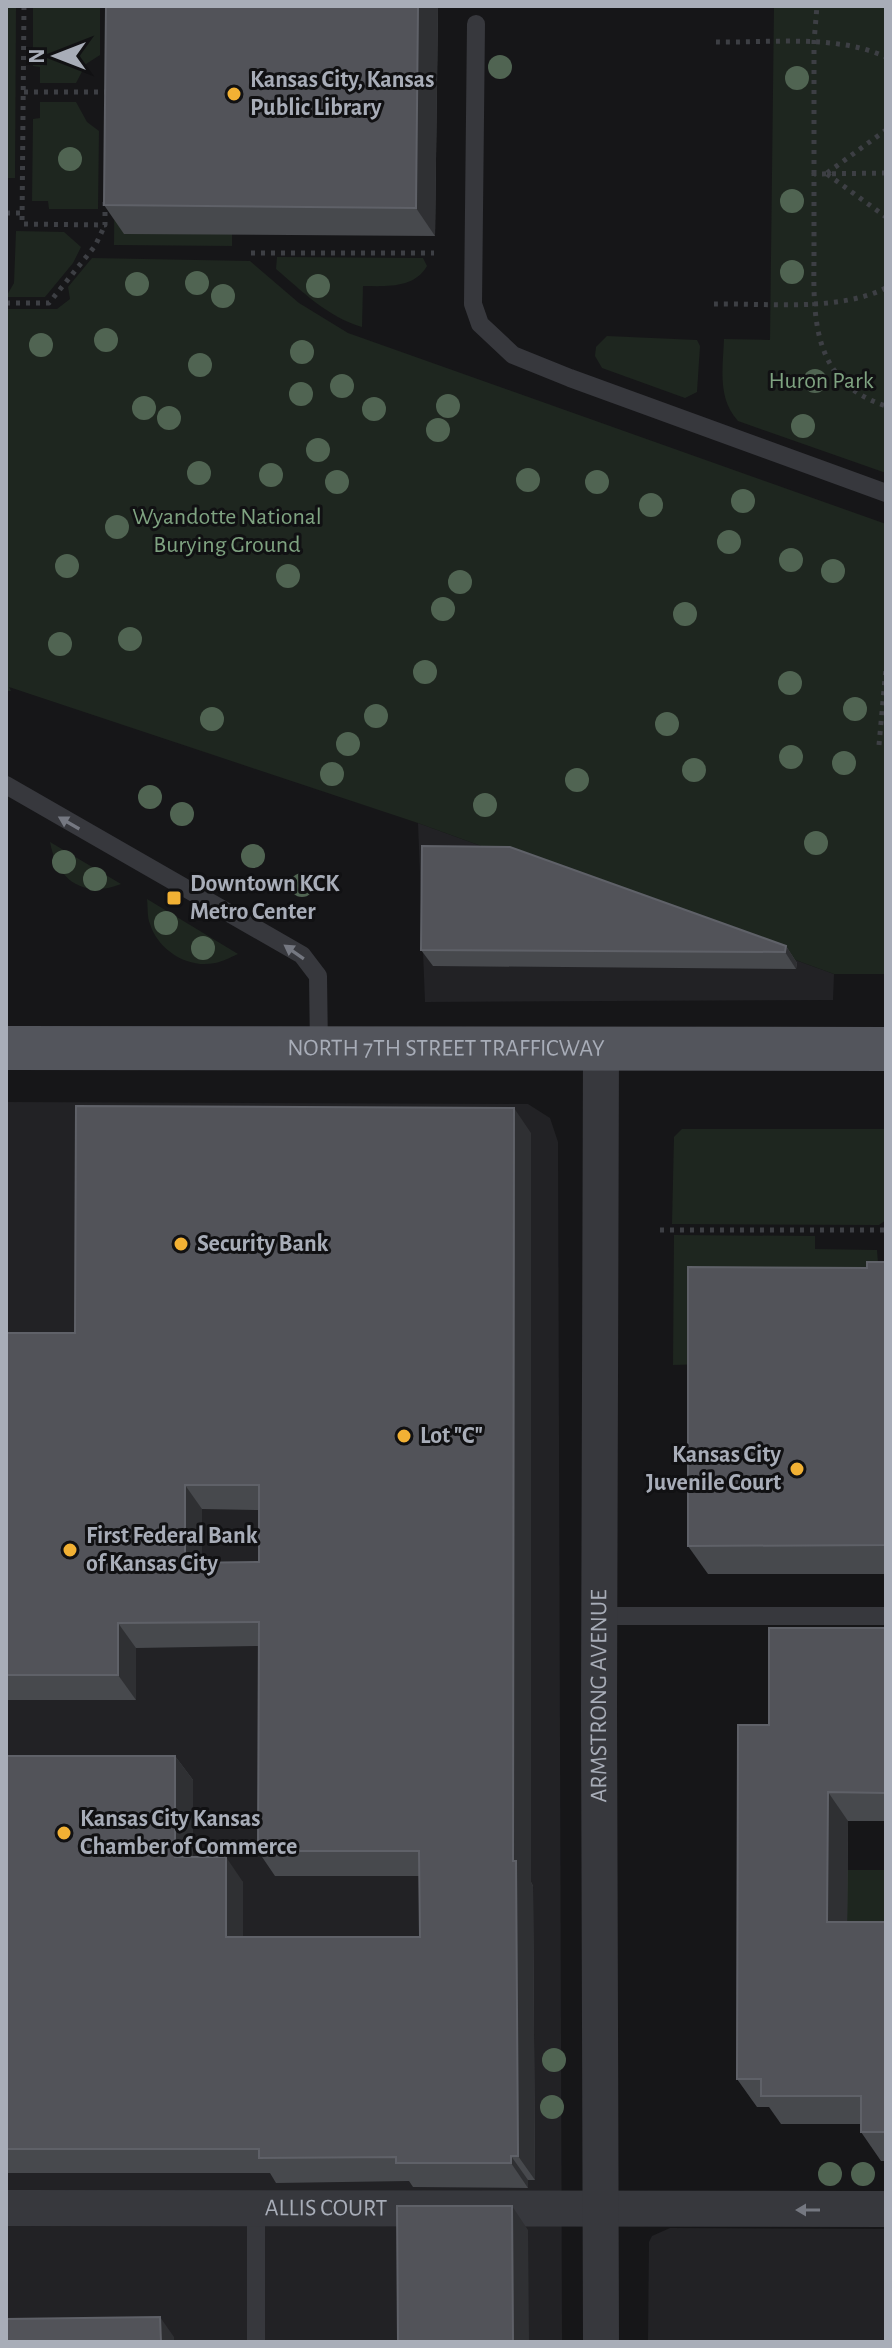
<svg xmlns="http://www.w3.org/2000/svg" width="892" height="2348" font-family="'Alegreya Sans',sans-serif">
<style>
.built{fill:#222225}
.green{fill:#1e261f}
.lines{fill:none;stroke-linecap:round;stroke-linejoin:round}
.path{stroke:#3d3f44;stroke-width:5;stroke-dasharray:4 6;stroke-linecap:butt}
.service{stroke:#37383d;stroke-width:18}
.minor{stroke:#37383d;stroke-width:36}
.primary{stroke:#53555c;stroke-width:44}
.tree{fill:#506452}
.wall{fill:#47494d;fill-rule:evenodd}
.shaded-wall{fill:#2f3033}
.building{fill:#525359;stroke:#5f6168;stroke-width:2;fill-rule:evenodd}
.oneway{fill:#757881}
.poi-dot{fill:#f2b134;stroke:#111113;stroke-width:3}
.labels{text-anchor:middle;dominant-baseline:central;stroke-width:6;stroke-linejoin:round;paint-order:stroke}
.poi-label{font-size:24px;font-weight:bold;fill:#a8adb8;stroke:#111113;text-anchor:start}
.park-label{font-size:24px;fill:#7fa381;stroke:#111113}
.street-label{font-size:24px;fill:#a8adb8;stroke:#111113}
</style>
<rect width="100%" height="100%" fill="#161618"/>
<g class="built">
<path d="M418,823L834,974L833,1000L425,1002Z"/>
<path d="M6,1102L528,1104L550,1118L558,1142L562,2342H6Z"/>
<path d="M670,2228L886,2229V2342H648L649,2242L652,2236Z"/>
</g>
<g class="green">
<path d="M6,6H16L15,178H6Z"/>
<path d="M33,6H100V55L86,64L76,83H40V67L33,66Z"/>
<path d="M774,6H886V473L738,421C717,398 723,368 724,339L770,340Z"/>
<path d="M40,102H76L87,122L99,131L98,209H49L48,201H32L33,119L40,118Z"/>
<path d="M115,131L232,234V246L114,245Z"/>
<path d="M16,231L64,232L81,247L73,263L45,297H6L14,283Z"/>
<path d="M277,257L423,258L427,266C414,289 385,286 363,286L362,327C328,317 303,292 276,269Z"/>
<path d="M92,258L250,261L299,303L348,333L886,524V974H834L418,823L9,687L11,691H6V309H57L70,299L68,287Z"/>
<path d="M607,336L697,340L700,346L697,392L685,398L602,368L595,356L596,347Z"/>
<path d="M50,842L121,884C83,899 57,880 50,842Z"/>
<path d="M147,899L238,954C231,957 222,962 215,963C188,969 158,950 150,924C147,917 148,907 147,899Z"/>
<path d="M682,1129H886V1220L879,1225L672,1224L674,1137Z"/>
<path d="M674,1235L815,1236V1249L877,1250L879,1275L708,1364L673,1365Z"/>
<rect x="847" y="1870" width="39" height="81"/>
</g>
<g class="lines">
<g class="path">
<path d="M24,6L22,224L105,225V202"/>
<path d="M716,42C770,43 836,34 886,57"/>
<path d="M24,92H106"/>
<path d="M827,173L886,130"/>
<path d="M886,173L814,174C814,203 814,232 814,260C813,324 815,383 886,406"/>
<path d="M814,174V42L817,6"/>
<path d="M827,174L886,217"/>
<path d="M6,213H22"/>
<path d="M251,253H434"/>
<path d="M6,303H49L95,246L105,225"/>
<path d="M714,304C768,303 837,312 886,288"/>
<path d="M879,745L886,668"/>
<path d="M660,1230H886"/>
</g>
<g class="service">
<path d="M476,24L473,304L480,324L513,355L570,378L886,493"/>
<path d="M6,785L302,955L318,976L319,1048"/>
<path d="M600,1616H886"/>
<path d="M256,2209V2342"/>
</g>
<g class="minor">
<path id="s1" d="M6,2208L886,2209"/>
<path id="s2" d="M601,2342L599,1711L601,1049"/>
</g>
<path class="primary" id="s3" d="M6,1048L886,1049"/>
</g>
<g class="tree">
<circle cx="500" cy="67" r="12"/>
<circle cx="797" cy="78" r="12"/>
<circle cx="70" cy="159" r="12"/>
<circle cx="792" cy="201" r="12"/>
<circle cx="792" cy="272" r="12"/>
<circle cx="197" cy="283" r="12"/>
<circle cx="137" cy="284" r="12"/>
<circle cx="318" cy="286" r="12"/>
<circle cx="223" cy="296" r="12"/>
<circle cx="106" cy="340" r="12"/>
<circle cx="41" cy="345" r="12"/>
<circle cx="302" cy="352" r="12"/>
<circle cx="200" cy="365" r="12"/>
<circle cx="815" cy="381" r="12"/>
<circle cx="342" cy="386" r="12"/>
<circle cx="301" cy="394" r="12"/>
<circle cx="448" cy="406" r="12"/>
<circle cx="144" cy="408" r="12"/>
<circle cx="374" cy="409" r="12"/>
<circle cx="169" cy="418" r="12"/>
<circle cx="803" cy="426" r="12"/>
<circle cx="438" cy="430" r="12"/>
<circle cx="318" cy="450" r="12"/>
<circle cx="199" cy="473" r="12"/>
<circle cx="271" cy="475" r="12"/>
<circle cx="528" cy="480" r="12"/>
<circle cx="337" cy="482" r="12"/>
<circle cx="597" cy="482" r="12"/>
<circle cx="743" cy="501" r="12"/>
<circle cx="651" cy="505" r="12"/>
<circle cx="117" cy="527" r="12"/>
<circle cx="729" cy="542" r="12"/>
<circle cx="791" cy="560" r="12"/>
<circle cx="67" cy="566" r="12"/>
<circle cx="833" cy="571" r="12"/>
<circle cx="288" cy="576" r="12"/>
<circle cx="460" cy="582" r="12"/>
<circle cx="443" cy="609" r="12"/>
<circle cx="685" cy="614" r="12"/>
<circle cx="130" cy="639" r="12"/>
<circle cx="60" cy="644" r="12"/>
<circle cx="425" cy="672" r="12"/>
<circle cx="790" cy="683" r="12"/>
<circle cx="855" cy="709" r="12"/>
<circle cx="376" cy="716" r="12"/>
<circle cx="212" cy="719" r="12"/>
<circle cx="667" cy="724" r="12"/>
<circle cx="348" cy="744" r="12"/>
<circle cx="791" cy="757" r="12"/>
<circle cx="844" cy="763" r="12"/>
<circle cx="694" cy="770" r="12"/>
<circle cx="332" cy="774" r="12"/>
<circle cx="577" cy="780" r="12"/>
<circle cx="150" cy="797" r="12"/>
<circle cx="485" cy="805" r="12"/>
<circle cx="182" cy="814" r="12"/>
<circle cx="816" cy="843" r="12"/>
<circle cx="253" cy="856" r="12"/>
<circle cx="64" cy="862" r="12"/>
<circle cx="95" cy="879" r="12"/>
<circle cx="302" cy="885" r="12"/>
<circle cx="166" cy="923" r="12"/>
<circle cx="203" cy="948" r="12"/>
<circle cx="554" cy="2060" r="12"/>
<circle cx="552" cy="2107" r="12"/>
<circle cx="830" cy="2174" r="12"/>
<circle cx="863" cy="2174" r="12"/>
</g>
<g class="wall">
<path d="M438,6L435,236L124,234L104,205Z"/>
<path d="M786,946L797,963L796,969L433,966L421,950Z"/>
<path d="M531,1133V1882L533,1886L535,2180H528V2188L413,2187L409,2181L276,2183L270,2173H6V1756H175L193,1780V1857L243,1882V1937H420L419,1876H275L258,1851L259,1646L136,1648V1700H6V1333H75ZM202,1509L259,1510V1562L202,1563Z"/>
<path d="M886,1262V1574H708L688,1546L867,1268Z"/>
<path d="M886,1628V1821H848L847,1922H886V2161H881L861,2132V2124H781L769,2107H757L737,2079L769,1725Z"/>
</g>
<g class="shaded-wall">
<path d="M418,6H438L435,236L416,208Z"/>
<path d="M786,946L797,963L796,969L785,952Z"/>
<path d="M514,1108L531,1133V1882L533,1886L535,2180L518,2156L513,1861Z"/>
<path d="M185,1485L202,1509V1588L185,1563Z"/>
<path d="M118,1623L136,1648V1700L118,1675Z"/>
<path d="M175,1756L193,1780V1882L175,1857Z"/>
<path d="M828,1792L848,1821L847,1951L827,1922Z"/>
<path d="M226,1857L243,1882V1962L226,1937Z"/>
<path d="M511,2156L528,2180V2188L511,2163Z"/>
<path d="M512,2206L528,2230L529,2342H513Z"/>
<path d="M160,2317L174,2337V2342H161Z"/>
</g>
<g class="building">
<path d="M106,6H418L416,208L104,205Z"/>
<path d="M422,846L510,847L786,946L785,952L421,950Z"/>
<path d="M76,1106L514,1108L513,1861H516L518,2156H511V2163H396V2157L259,2158V2149H6V1756H175V1857H226V1937H420L419,1851H258L259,1622L118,1623V1675H6V1333H75ZM185,1485H259V1562L185,1563Z"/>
<path d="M867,1262H886V1545L688,1546V1267L867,1268Z"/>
<path d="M769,1628H886V1793L828,1792L827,1922H886V2132H861V2096H761V2079H737L738,1725H769Z"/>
<path d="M397,2206H512L513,2342H398Z"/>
<path d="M160,2317L161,2342H6V2319Z"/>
</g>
<defs><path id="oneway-solid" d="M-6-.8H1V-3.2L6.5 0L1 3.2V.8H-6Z" transform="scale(2)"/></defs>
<g class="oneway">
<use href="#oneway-solid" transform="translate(69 823) rotate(-150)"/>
<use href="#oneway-solid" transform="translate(294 952) rotate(-145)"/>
<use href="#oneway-solid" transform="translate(808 2210) rotate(180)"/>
</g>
<g class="poi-dot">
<circle cx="234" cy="94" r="8"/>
<rect x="166" y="890" width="16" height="16" rx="4"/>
<circle cx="181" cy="1244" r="8"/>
<circle cx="404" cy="1436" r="8"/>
<circle cx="797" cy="1469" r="8"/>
<circle cx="70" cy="1550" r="8"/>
<circle cx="64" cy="1833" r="8"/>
</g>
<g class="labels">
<g class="poi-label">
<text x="250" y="80">Kansas City, Kansas<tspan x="250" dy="28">Public Library</tspan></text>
<text x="190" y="884">Downtown KCK<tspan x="190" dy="28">Metro Center</tspan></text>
<text x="197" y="1244">Security Bank</text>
<text x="420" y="1436">Lot "C"</text>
<text x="781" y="1455" text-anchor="end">Kansas City<tspan x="781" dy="28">Juvenile Court</tspan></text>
<text x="86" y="1536">First Federal Bank<tspan x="86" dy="28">of Kansas City</tspan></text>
<text x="80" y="1819">Kansas City Kansas<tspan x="80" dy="28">Chamber of Commerce</tspan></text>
</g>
<g class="park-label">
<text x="821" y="381">Huron Park</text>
<text x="227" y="517">Wyandotte National<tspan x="227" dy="28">Burying Ground</tspan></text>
</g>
<g class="street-label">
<text stroke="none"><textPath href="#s3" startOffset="440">NORTH 7TH STREET TRAFFICWAY</textPath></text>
<text stroke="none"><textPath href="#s2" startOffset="646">ARMSTRONG AVENUE</textPath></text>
<text stroke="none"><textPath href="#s1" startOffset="320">ALLIS COURT</textPath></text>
</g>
</g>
<rect width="892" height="2348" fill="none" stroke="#a8adb8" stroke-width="16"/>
<g transform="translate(56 56) rotate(270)" stroke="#111113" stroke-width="6" paint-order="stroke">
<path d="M0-6L14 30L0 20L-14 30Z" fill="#a8adb8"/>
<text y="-12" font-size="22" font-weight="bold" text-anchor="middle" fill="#a8adb8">N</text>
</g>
</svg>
